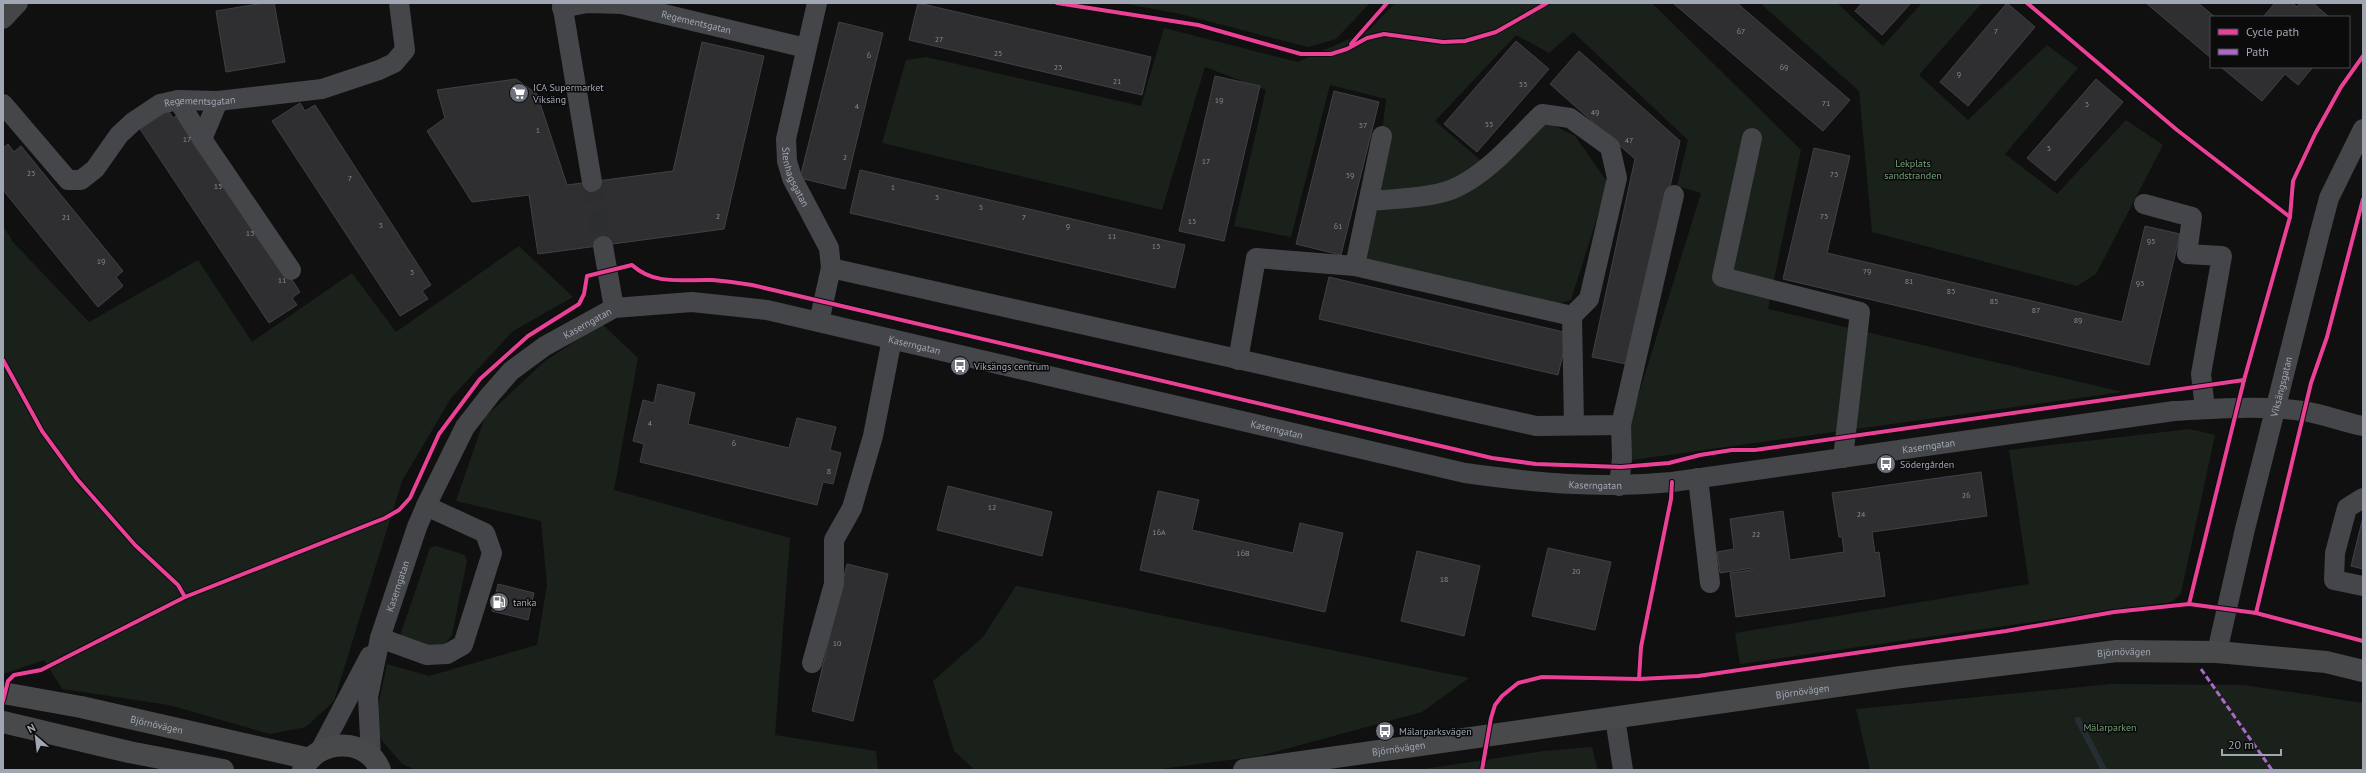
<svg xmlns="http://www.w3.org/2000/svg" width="2366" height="773" font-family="'PT Sans',sans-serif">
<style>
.green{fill:#1a211b}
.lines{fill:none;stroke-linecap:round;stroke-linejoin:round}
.stream{stroke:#262e34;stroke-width:6}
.building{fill:#2f2f31;stroke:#3f4145}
.minor-tunnel{stroke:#2d2e31;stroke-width:20;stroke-dasharray:20 10;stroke-linecap:butt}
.minor{stroke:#454649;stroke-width:20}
.major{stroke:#47494b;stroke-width:22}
.quiet{stroke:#ac68c9;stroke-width:3;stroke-dasharray:6 3;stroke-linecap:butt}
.cycleway-casing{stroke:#0b0b0c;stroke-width:6}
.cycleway{stroke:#ea4096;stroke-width:4}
.labels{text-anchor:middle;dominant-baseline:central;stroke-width:3;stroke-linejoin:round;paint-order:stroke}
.number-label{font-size:8px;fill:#848992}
.street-label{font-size:10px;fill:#a0a7b3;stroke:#0b0b0c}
.poi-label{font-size:10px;fill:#a0a7b3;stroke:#0b0b0c;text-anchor:start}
.park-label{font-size:10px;fill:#769f77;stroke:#0b0b0c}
</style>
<rect width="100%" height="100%" fill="#101011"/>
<g class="green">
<path d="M1122,3H1370L1336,39L1308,47L1180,14Z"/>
<path d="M1395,3H1652L1801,150L1768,309L2123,392L1632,460L1628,429L1701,193L1677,186L1688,140L1573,32L1549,53L1516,35L1435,121L1495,173L1545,121L1575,136L1608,183L1571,300L1556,304L1367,260L1386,99L1330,85L1291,237L1234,226L1266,90L1205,67L1162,210L882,143L906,60L926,57L1141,106L1164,28L1298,62L1369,30Z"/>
<path d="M1760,3H1837L1883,46L1922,3H1982L1919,75L1968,120L2047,45L2078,68L2005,154L2057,194L2126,120L2163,145L2096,274L2077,286L1872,232L1859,91Z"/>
<path d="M3,226L13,242L89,322L198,260L252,342L352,273L396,332L519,246L573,297L513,331L451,398L402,481L334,701L306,727L270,734L169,705L62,689L44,660L3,674Z"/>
<path d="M602,324L638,358L614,490L790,538L775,735L876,751L878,770H417L402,764L379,737L376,715L387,664L429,676L537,645L547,585L541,521L456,501L485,417L545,361Z"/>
<path d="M2190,429L2215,435L2181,593L2172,602L1740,664L1735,633L2029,584L2009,450Z"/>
<path d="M436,546L465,555L467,561L452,635L441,649L399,639L430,548Z"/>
<path d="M1016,586H1017L1469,678L1422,712L1260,756L1153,770H975L954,751L933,681L983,637Z"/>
<path d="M2111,684L2244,685L2363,703V770H1870L1856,709Z"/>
<path d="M1592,747L1598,770H1417L1544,751Z"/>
</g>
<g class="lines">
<path class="stream" d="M2078,720L2104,770"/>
</g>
<g class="building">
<path d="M264,3H274L285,62L226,72L216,11Z"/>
<path d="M918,3L1151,57L1142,95L909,40Z"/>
<path d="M1673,3H1737L1850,100L1823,131Z"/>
<path d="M1862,3H1911L1882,35L1855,11Z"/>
<path d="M2007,3L2035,27L1968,106L1940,82Z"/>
<path d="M2146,3H2198L2215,17H2211V58Z"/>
<path d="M2275,3H2292L2297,7L2300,3H2313L2329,17H2263Z"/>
<path d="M839,22L883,33L845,189L800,178Z"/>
<path d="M1516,41L1549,69L1477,152L1444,124Z"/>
<path d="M702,42L764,56L724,229L538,254L529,195L472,202L427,131L445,118L437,90L516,79L537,94L567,185L673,171Z"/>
<path d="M1579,51L1680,141L1631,365L1592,357L1635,159L1550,84Z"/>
<path d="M2221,67H2313L2298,85L2285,74L2262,101Z"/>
<path d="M1215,76L1260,86L1224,241L1179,231Z"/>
<path d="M2096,79L2123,102L2055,181L2027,158Z"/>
<path d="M1334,91L1379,102L1341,255L1296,244Z"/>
<path d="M300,103L305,111L315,105L431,285L422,291L428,299L400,316L272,121Z"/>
<path d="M168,110L173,118L182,112L300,292L292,298L297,305L269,323L140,129Z"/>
<path d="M8,144L14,152L21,146L123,271L116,277L123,286L98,307L3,190V148Z"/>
<path d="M1814,148L1850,156L1827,253L2122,322L2145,226L2180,234L2149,365L1783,279Z"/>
<path d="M860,170L1185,245L1175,288L850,213Z"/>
<path d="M1329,277L1568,333L1558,375L1319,319Z"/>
<path d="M658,384L695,393L688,424L789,448L797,418L836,427L830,450L841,453L833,484L823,482L817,505L640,462L644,444L633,441L643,400L654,403Z"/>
<path d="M1981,472L1987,516L1872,532L1875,553L1879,552L1885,596L1736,617L1730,573L1752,570V568L1720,573L1717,552L1734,549L1730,519L1783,511L1790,560L1844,552L1842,537H1839L1832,493Z"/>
<path d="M948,486L1052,512L1042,556L937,530Z"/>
<path d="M1158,491L1199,500L1192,530L1293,553L1300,523L1343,533L1325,612L1140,570Z"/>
<path d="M2363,517V569L2351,566Z"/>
<path d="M1548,548L1611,562L1595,630L1532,616Z"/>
<path d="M1417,551L1480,566L1464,636L1401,621Z"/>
<path d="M847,564L888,574L853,721L812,711Z"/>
<path d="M498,584L534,593L528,620L492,611Z"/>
</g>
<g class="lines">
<path class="minor-tunnel" d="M592,182L603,246"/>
<g class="minor">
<path d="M562,3L592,182"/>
<path id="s1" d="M817,3L786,139L787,161L792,178L829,248L831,268L819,322"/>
<path id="s2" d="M562,8L587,3L622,4L806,48"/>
<path d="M3,19L18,3"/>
<path d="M178,100L202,139"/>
<path d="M218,101L202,139L291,270"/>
<path id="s3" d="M3,104L68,180H81L95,169L119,135L133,122L160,104L178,100L218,101L322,89L379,70L394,63L405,50L399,3"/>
<path d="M1752,138L1722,277L1860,312L1843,458"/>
<path d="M1369,201C1393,199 1431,198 1453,189C1488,174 1515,140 1542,114L1570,118L1610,147L1617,178L1589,299L1572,316"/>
<path d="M2144,204L2192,217L2187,254L2222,256L2201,374L2205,409"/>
<path d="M603,246L614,308"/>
<path d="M1355,266L1572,316L1574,425"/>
<path d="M831,268L1536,426L1621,425L1674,195"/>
<path d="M1238,360L1256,258L1355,266L1382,136"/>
<path d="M1698,478L1710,583"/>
<path d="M1619,486L1622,458L1621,425"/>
<path d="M2363,498L2347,508L2335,553L2334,580L2363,586"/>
<path d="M380,638L427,655L447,654L463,645L492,553L485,533L426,506"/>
<path id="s4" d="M2217,652L2245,529L2320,232L2329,198L2363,129"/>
<path d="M812,663L834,584V540L852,508L873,436L892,339"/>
<path d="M1615,718L1623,770"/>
<path d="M320,751L370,656"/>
<path id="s5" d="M371,757L368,697L380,638L417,527L426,506L465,427L490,395L511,371L545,346L614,308L692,302L767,310L1465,473C1536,483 1600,489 1672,482L2174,411C2217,409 2260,405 2303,411C2323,414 2343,422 2363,426"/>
</g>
<g class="major">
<path id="s6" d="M3,693L81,707L310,759"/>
<path d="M3,722L129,752L223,770"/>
<path d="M303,770C316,738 368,737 380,770"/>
<path id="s7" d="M1244,770L1901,677L2117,651L2217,652L2326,662L2363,671"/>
</g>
<path class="quiet" d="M2201,669L2272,770"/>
<g class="cycleway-casing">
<g id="cycleway">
<path d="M1057,3L1198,25L1301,54H1331L1347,49L1367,38L1384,34L1443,42L1465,41L1496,32L1547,3"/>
<path d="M2027,3L2177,130L2290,217"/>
<path d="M1351,44L1387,3"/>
<path d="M3,360L42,431L77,479L135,545L178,585L185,597"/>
<path d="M2189,604L2244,380L2290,217L2293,181L2315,134L2341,87L2363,56"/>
<path d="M2256,613L2311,383L2327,337L2363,199"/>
<path d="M1639,679L1641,647L1671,499L1672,482"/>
<path d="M3,701L8,681L14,675L41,670L185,597L385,518L399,510L410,498L439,434L480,379L528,336L579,304L584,294L587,276L632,265C655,286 683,279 712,280C725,281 739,283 752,285L1492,458L1536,464L1621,467L1669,463L1700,455L1732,450H1755L2244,380"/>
<path d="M1482,770L1491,718L1495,705L1502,696L1518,683L1542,677L1639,679L1698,676L2006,631L2114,612L2189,604L2256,613L2363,641"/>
</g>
</g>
<use href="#cycleway" class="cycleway"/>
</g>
<defs>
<g id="supermarket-disc" transform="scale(1)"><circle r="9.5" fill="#6e727a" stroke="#0b0b0c"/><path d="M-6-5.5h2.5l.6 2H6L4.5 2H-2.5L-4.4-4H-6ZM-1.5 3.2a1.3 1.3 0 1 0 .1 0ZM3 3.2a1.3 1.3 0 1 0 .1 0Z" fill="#fff"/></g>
<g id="bus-disc" transform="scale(1)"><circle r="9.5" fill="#6e727a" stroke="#0b0b0c"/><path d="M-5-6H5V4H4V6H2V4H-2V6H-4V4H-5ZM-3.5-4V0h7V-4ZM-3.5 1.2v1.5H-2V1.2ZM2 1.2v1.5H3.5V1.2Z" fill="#fff"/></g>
<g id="fuel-disc" transform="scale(1)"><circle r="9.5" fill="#6e727a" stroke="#0b0b0c"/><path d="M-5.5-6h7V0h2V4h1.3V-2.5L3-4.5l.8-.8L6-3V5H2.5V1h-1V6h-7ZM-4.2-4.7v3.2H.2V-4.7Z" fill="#fff"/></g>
</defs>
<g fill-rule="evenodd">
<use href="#supermarket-disc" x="519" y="93"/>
<use href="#bus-disc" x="960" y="366"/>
<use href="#bus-disc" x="1886" y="464"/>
<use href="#fuel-disc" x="499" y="602"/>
<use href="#bus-disc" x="1385" y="731"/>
</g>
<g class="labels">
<g class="number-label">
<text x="1741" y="31">67</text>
<text x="1996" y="31">7</text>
<text x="939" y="39">27</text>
<text x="998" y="53">25</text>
<text x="869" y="55">6</text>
<text x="1058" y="67">23</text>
<text x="1784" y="67">69</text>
<text x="1959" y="74">9</text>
<text x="1117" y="81">21</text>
<text x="1523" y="84">53</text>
<text x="1219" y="100">19</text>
<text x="1826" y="103">71</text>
<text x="2087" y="104">3</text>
<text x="857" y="106">4</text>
<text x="1595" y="112">49</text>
<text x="1489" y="124">55</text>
<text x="1363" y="125">57</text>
<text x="538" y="130">1</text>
<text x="187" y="139">17</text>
<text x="1629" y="140">47</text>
<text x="2049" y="148">5</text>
<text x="845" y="157">2</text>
<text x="1206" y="161">17</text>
<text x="31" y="173">23</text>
<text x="1834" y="174">73</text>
<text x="1350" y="175">59</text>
<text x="350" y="178">7</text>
<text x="218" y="186">15</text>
<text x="893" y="187">1</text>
<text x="937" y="197">3</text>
<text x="981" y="207">5</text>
<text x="718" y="216">2</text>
<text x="1824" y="216">75</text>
<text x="66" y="217">21</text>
<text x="1024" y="217">7</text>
<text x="1192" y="221">15</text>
<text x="381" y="225">5</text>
<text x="1068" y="226">9</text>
<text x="1338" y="226">61</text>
<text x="250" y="233">13</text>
<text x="1112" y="236">11</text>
<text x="2151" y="241">95</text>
<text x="1156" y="246">13</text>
<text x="101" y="261">19</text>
<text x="1867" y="271">79</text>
<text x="412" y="272">3</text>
<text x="282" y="280">11</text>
<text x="1909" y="281">81</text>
<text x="2140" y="283">93</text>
<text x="1951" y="291">83</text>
<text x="1994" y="301">85</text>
<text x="2036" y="310">87</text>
<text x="2078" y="320">89</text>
<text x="650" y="423">4</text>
<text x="734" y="443">6</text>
<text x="829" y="471">8</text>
<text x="1966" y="495">26</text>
<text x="992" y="507">12</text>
<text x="1861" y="514">24</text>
<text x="1159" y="532">16A</text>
<text x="1756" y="534">22</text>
<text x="1243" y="553">16B</text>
<text x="1576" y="571">20</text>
<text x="1444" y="579">18</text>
<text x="837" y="643">10</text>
</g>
<g class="street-label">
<text stroke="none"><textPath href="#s2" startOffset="137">Regementsgatan</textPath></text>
<text stroke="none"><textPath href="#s3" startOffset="264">Regementsgatan</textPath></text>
<text stroke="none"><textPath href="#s1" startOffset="179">Stenhagsgatan</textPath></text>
<text stroke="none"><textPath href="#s5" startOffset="511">Kaserngatan</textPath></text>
<text stroke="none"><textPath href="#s5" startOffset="847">Kaserngatan</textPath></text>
<text stroke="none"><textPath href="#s4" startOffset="273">Viksängsgatan</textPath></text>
<text stroke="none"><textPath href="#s5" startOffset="1219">Kaserngatan</textPath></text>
<text stroke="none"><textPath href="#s5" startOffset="1879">Kaserngatan</textPath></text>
<text stroke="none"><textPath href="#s5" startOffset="1543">Kaserngatan</textPath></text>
<text stroke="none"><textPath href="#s5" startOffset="175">Kaserngatan</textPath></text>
<text stroke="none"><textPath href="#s7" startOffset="888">Björnövägen</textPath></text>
<text stroke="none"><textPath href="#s7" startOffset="564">Björnövägen</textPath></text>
<text stroke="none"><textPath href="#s6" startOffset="157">Björnövägen</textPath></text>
<text stroke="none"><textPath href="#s7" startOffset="156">Björnövägen</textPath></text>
</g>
<g class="poi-label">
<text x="533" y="87">ICA Supermarket<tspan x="533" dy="12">Viksäng</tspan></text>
<text x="974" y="366">Viksängs centrum</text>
<text x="1900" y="464">Södergården</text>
<text x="513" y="602">tanka</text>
<text x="1399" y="731">Mälarparksvägen</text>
</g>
<g class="park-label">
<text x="1913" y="163">Lekplats<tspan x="1913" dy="12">sandstranden</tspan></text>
<text x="2110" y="727">Mälarparken</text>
</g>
</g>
<rect width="2366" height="773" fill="none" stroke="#a0a7b3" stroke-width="8"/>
<rect x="2210" y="16" width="140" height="52" fill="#0b0b0c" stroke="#47494f"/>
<rect x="2218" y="29" width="20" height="6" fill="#ea4096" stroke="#47494f"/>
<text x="2246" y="36" font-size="12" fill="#a0a7b3">Cycle path</text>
<rect x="2218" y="49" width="20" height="6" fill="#ac68c9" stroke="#47494f"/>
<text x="2246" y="56" font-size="12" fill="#a0a7b3">Path</text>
<g transform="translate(36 737) rotate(332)" stroke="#0b0b0c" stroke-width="3" paint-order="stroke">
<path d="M0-3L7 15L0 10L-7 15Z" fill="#a0a7b3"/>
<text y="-6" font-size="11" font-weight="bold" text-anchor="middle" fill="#a0a7b3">N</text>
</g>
<path d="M2222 749v6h59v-6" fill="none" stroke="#a0a7b3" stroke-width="2"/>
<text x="2228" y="749" font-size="12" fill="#a0a7b3" stroke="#0b0b0c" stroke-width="3" paint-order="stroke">20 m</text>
</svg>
